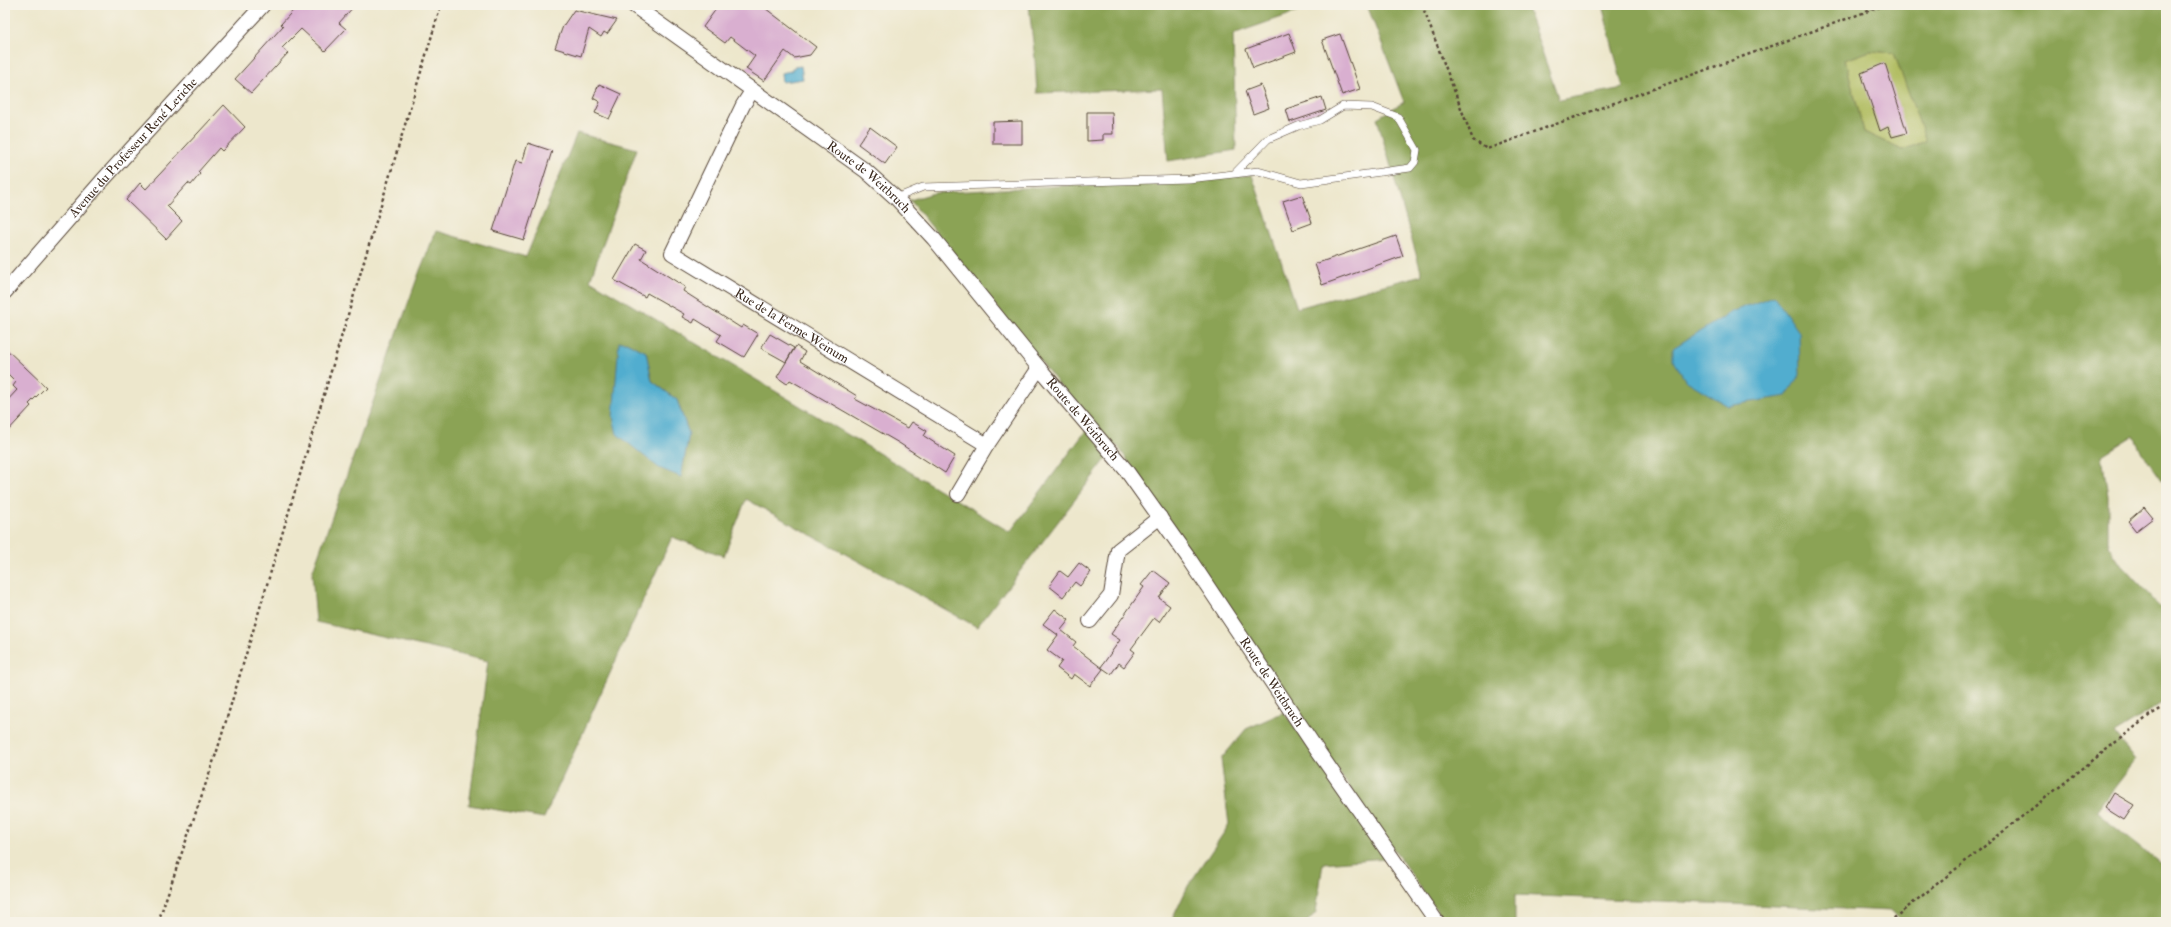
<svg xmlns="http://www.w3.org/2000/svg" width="2171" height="927" font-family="'IM FELL Double Pica',serif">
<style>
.green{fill:#afbb5d;stroke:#75723e}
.forest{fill:#8ba354;stroke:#636639;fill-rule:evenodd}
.water{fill:#51adcf;stroke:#466c76}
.building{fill:#d9afd0}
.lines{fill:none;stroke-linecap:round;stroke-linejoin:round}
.lane-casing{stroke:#564638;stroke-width:8}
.street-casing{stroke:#564638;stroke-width:16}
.path{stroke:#564638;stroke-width:2.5;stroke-dasharray:3 3;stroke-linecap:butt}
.lane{stroke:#fff;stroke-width:7}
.street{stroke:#fff;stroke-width:14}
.labels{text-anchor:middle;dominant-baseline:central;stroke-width:4;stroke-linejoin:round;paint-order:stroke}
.street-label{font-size:13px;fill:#3b2a1e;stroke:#f7f3e8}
</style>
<rect width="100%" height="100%" fill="#f7f3e8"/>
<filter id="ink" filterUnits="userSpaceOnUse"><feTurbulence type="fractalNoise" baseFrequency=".025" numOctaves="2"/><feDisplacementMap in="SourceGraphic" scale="8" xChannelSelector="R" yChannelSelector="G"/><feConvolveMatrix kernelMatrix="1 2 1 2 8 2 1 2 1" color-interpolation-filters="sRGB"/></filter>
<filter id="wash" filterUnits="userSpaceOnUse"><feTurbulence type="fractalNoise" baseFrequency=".012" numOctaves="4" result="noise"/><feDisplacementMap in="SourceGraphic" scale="16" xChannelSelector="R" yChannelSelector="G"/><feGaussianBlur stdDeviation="0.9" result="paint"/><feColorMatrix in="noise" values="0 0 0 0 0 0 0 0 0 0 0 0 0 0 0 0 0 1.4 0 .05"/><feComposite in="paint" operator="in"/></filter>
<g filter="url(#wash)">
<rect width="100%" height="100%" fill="#ede7cc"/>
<path class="green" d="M1870,51L1894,53L1927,141L1902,150L1864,132L1845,60Z"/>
<g class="forest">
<path d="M1005,5H1317L1233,34L1236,150L1168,161L1162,89L1037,93L1035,60L1029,6Z"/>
<path d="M1367,5H1526L1559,100L1623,88L1602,5H2166V487L2142,453L2134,435L2102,455L2108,496V545L2121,565L2166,613V701L2114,733L2135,761L2096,812L2166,868V922H1902L1892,911L1515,895V922H1445L1272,678L1213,586L1117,445L977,627L746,499L724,556L672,537L544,818L469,805L488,661L316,622L312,573L420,270L436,231L526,257L577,133L637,149L590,280L1010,532L1091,424L910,200L934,193L1252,175L1297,308L1422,275L1377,118L1404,102ZM1870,51L1894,53L1926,141L1902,150L1864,132L1845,60ZM626,342L646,352L652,381L677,400L689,434L681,477Z"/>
<path d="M1284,712L1386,858L1323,863L1316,912L1307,922H1171L1188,886L1229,825L1221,759L1246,729Z"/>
</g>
<g class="water">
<path d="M801,66L803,79L782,82L781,73L791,71L794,67Z"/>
<path d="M1774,296L1799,332L1800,375L1786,396L1728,406L1685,380L1673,359V348L1733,311Z"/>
<path d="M619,342H626L646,352L652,381L677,400L689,434L681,477L659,468L617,434L613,417Z"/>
</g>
<g id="blocks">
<g class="building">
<path d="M298,5H355L339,23L346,29L325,51L301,29L282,48L288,53L251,93L235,79L283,26L281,24Z"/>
<path d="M719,5H761L816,47L810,55L794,58L785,51L764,81L746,69L755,56L730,37L725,43L703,27Z"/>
<path d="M574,10L617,20L607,34L604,32L601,37L589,29L581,56L555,48L563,26Z"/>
<path d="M1289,33L1296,52L1253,68L1246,49Z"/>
<path d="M1340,34L1360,89L1342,95L1322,40Z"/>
<path d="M1885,63L1907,133L1892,137L1888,127L1880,131L1861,73Z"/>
<path d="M599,84L621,94L609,119L595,113L600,102L593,98Z"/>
<path d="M1261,85L1269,108L1253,114L1245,91Z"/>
<path d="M1322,97L1326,110L1290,122L1286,109Z"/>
<path d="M224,105L245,127L222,151L219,148L198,172L200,174L191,185L188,183L167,206L182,221L166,239L126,200L140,183L146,189Z"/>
<path d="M1087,112H1112L1113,134H1103V140L1087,141Z"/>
<path d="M1022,121V144H993V122Z"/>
<path d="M870,127L897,147L885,164L858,144Z"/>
<path d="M528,143L552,151L524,240L493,231L515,161L522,163Z"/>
<path d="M1302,195L1312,223L1293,230L1283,201Z"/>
<path d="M1396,236L1403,256L1322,285L1315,264Z"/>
<path d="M635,244L646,250L641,259L685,287L683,291L741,328L743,325L758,334L744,357L717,341L721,335L695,319L693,323L682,317L684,314L647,293L645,297L614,280Z"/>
<path d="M770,334L794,348L786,362L761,348Z"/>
<path d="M796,346L805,352L800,361L857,396L855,399L908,428L912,422L927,431L924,436L955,456L945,473L899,443L790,380L787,384L777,377Z"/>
<path d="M5,348L46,387L29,404L31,406L5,434V403L17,390L13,386L16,382L5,371Z"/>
<path d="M2144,507L2153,518L2136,531L2128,521Z"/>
<path d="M1079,563L1091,572L1080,586L1075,582L1063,597L1049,586L1060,571L1068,577Z"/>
<path d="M1153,570L1170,583L1159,598L1170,606L1159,622L1154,618L1131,649L1135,652L1124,667L1119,663L1111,674L1101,667L1120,640L1111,634L1144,587L1141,585Z"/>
<path d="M1055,609L1069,620L1061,630L1076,642L1073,646L1103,669L1090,686L1074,674L1071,679L1057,668L1062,661L1047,650L1058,635L1043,624Z"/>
<path d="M2114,793L2134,805L2124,820L2105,808Z"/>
</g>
</g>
</g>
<g filter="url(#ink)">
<use href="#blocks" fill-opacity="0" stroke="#564638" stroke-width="1"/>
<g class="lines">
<g class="lane-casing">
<path id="lane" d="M896,198L923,187L1188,179L1234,174L1268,139L1298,126L1320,120L1343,106L1372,107L1398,117L1417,150L1415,162L1410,168L1301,183L1258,171L1234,174"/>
</g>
<g class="street-casing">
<g id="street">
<path id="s1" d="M633,5L866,171L896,198L934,239L1039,368L1126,470L1190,560L1317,750L1437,922"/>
<path id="s2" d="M752,91L743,105L672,253L987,445L1039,368"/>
<path id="s3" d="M5,292L102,181L263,5"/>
<path d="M958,494L987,445"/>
<path d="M1090,621L1111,595L1118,550L1160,517"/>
</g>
</g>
<g class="path">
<path d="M1422,5L1473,140L1487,149L1885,5"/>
<path d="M158,922L217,751L441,5"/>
<path d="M1889,922L2150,715L2166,706"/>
</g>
<use href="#lane" class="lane"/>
<use href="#street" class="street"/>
</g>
</g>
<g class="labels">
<g class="street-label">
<text stroke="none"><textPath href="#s3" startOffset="193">Avenue du Professeur René Leriche</textPath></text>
<text stroke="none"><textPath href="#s1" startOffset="292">Route de Weitbruch</textPath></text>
<text stroke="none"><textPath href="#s2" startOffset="321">Rue de la Ferme Weinum</textPath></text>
<text stroke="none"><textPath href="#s1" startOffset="616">Route de Weitbruch</textPath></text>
<text stroke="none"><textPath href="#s1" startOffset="940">Route de Weitbruch</textPath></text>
</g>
</g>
<rect width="2171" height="927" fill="none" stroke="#f7f3e8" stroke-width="20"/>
</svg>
